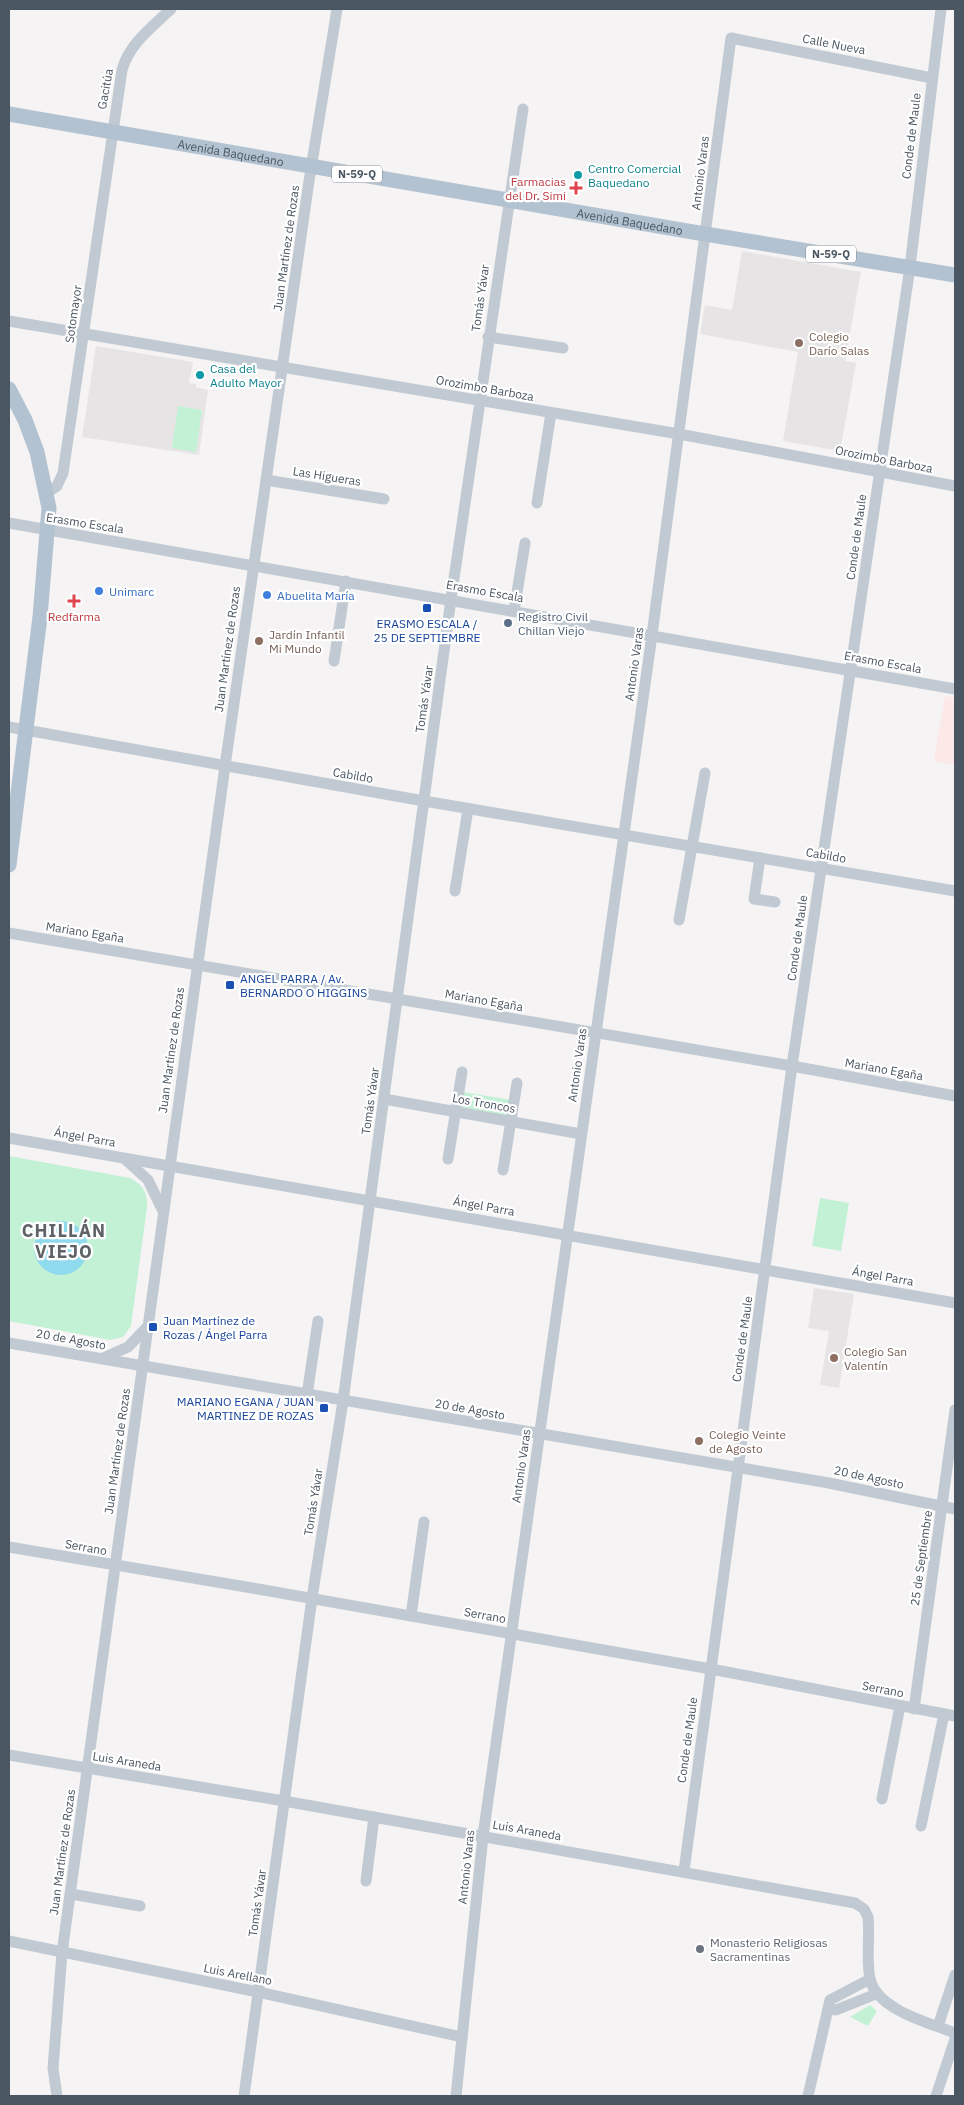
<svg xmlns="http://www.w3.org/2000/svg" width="964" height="2105" font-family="'IBM Plex Sans',sans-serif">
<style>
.education{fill:#e6e4e5}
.medical{fill:#fce8e6}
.green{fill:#c3f1d5}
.water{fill:#90daee}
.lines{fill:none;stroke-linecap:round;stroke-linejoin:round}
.minor{stroke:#c1cad2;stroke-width:11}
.major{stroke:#b3c2d1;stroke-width:15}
.culture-dot{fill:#0f9aa8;stroke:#fff;stroke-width:2}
.health-dot{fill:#e0444e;stroke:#fff;stroke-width:2}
.education-dot{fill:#8d6e63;stroke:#fff;stroke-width:2}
.shop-dot{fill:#3f7fe0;stroke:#fff;stroke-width:2}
.transit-dot{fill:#1a4fb4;stroke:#fff;stroke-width:2}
.service-dot{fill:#5c6f8a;stroke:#fff;stroke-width:2}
.worship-dot{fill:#6b7280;stroke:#fff;stroke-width:2}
.labels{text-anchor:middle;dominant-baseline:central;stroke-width:4.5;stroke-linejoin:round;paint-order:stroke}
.shield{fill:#fff;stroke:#808990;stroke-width:1}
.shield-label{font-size:11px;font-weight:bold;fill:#4a5661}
.street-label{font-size:12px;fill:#4a5661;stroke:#fff}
.culture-label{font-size:12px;fill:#0d838f;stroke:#fff;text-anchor:start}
.health-label{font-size:12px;fill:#be3a42;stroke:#fff;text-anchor:end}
.education-label{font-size:12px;fill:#785e54;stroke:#fff;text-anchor:start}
.shop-label{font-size:12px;fill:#366cbe;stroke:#fff;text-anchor:start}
.service-label{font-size:12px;fill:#4e5e75;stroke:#fff;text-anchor:start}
.transit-label{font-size:12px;fill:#164399;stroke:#fff;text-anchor:start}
.worship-label{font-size:12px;fill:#5b616d;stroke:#fff;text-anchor:start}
.district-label{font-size:18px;font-weight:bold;letter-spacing:1px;fill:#5f6368;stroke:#fff}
</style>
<rect width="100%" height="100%" fill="#f5f3f3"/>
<g class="education">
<path d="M742,251L861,272L845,361L856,363L840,451L783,441L798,352L700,334L705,305L732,310Z"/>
<path d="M96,346L193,362L189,383L196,384V387L208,390L199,455L82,437Z"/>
<path d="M814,1288L854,1294L839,1388L820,1385L829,1331L808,1328Z"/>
</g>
<path class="medical" d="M945,696L955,698V765L934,761Z"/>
<g class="green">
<path d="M178,406L202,410L196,452L172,448Z"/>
<path d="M463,1092L511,1100L508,1116L461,1107Z"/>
<path d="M9,1156L130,1178C143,1185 148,1193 147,1207L131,1326L123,1337L110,1340L9,1321Z"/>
<path d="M820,1198L849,1203L841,1251L812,1246Z"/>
<path d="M870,2005L877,2011L868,2026L850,2017Z"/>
</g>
<circle class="water" cx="61" cy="1248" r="27"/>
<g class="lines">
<g class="minor">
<path d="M9,321L679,434L955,486"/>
<path d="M488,337L563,348"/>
<path d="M266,480L384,499"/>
<path d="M47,493L57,486L63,473L122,70C129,44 152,27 171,9"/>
<path d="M537,503L551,413"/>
<path d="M9,523L955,689"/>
<path d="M514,611L525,543"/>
<path d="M334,661L346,581"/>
<path d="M9,727L424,801L955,891"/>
<path d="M760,858L754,899L775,902"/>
<path d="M455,891L468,809"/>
<path d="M679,920L705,773"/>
<path d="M9,933L792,1066L955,1096"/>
<path d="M384,1099L581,1134"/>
<path d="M9,1138L955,1303"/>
<path d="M125,1159L148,1180L162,1209"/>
<path d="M448,1159L462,1072"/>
<path d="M503,1170L517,1083"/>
<path d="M9,1343L829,1483L955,1509"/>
<path d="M103,1358L128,1347L148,1326"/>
<path d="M307,1395L318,1321"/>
<path d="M9,1547L258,1589L711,1669L955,1716"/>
<path d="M411,1616L424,1522"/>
<path d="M914,1709L955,1410"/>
<path d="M9,1755L284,1801L855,1903L864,1909L868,1917C870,1938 866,1960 870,1979C877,2010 930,2023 955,2033"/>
<path d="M882,1799L900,1706"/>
<path d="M921,1826L944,1714"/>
<path d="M684,1871L792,1066L910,267L941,9"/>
<path d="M366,1881L374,1817"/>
<path d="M71,1894L140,1906"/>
<path d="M9,1941L258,1992L462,2037"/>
<path d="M828,2009L836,2010L876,1994"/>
<path d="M938,2026L955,1975"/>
<path d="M57,2096L53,2068L62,1953L225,766L309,181L337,9"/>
<path d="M244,2096L312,1598L343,1401L451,599L523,109"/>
<path d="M456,2096L483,1836L652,635L731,38L932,78"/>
<path d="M808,2096L830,2000L870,1979"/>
<path d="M936,2096L955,2039"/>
</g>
<g class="major">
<path id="s1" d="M9,114L693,232L955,275"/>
<path d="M9,389L25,420L37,452L49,508L40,617L9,865"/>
</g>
</g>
<g class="culture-dot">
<circle cx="578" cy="175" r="5"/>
<circle cx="200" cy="375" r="5"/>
</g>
<g class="health-dot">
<path d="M573.5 180.5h5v5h5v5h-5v5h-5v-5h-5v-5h5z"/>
<path d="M71.5 593.5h5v5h5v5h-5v5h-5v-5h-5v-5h5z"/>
</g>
<g class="education-dot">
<circle cx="799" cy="343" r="5"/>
<circle cx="259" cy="641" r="5"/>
<circle cx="834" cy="1358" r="5"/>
<circle cx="699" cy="1441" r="5"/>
</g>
<g class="shop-dot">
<circle cx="99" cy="591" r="5"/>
<circle cx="267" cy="595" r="5"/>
</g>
<g class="transit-dot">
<rect x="422" y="603" width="10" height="10" rx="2.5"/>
<rect x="225" y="980" width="10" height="10" rx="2.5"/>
<rect x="148" y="1322" width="10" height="10" rx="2.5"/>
<rect x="319" y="1403" width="10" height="10" rx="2.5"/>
</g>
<circle class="service-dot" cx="508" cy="623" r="5"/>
<circle class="worship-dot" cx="700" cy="1949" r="5"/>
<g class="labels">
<g class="shield">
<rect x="332" y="165.5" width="50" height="17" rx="4"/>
<rect x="806" y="245.5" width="50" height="17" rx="4"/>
</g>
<g class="shield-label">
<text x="357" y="174">N-59-Q</text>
<text x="831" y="254">N-59-Q</text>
</g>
<g class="street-label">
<text transform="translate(834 44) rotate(11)">Calle Nueva</text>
<text transform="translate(105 89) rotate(-80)">Gacitúa</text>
<text transform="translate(911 136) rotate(-83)">Conde de Maule</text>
<text stroke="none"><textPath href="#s1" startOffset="225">Avenida Baquedano</textPath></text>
<text transform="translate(700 173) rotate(-83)">Antonio Varas</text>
<text stroke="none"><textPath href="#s1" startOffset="630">Avenida Baquedano</textPath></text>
<text transform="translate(286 248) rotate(-82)">Juan Martínez de Rozas</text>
<text transform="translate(480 298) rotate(-82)">Tomás Yávar</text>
<text transform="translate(73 314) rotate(-82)">Sotomayor</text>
<text transform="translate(485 388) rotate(10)">Orozimbo Barboza</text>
<text transform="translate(884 459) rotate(11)">Orozimbo Barboza</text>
<text transform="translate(327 476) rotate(9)">Las Higueras</text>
<text transform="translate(85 523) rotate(9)">Erasmo Escala</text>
<text transform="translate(856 537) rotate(-82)">Conde de Maule</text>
<text transform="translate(485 591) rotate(10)">Erasmo Escala</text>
<text transform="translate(227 649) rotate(-82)">Juan Martínez de Rozas</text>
<text transform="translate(883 662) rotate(10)">Erasmo Escala</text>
<text transform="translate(634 664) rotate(-82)">Antonio Varas</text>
<text transform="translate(424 699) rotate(-82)">Tomás Yávar</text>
<text transform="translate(353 775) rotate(10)">Cabildo</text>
<text transform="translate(826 855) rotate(10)">Cabildo</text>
<text transform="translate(85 932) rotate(9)">Mariano Egaña</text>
<text transform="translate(797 938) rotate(-82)">Conde de Maule</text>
<text transform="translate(484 1000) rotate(10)">Mariano Egaña</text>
<text transform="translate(171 1050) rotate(-82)">Juan Martínez de Rozas</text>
<text transform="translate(577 1065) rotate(-82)">Antonio Varas</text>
<text transform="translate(884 1069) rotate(10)">Mariano Egaña</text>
<text transform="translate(370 1101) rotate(-82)">Tomás Yávar</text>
<text transform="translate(484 1103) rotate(10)">Los Troncos</text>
<text transform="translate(85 1137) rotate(10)">Ángel Parra</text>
<text transform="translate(484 1206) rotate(10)">Ángel Parra</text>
<text transform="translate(883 1276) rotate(10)">Ángel Parra</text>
<text transform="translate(71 1339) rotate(10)">20 de Agosto</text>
<text transform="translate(742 1339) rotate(-82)">Conde de Maule</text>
<text transform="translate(470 1409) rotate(10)">20 de Agosto</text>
<text transform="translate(117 1451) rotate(-82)">Juan Martínez de Rozas</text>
<text transform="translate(521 1466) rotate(-82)">Antonio Varas</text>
<text transform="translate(869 1477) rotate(12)">20 de Agosto</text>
<text transform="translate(313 1502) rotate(-81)">Tomás Yávar</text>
<text transform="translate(86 1547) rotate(10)">Serrano</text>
<text transform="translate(921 1558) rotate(-82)">25 de Septiembre</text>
<text transform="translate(485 1615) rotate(10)">Serrano</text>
<text transform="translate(883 1689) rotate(11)">Serrano</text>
<text transform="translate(687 1740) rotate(-82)">Conde de Maule</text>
<text transform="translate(127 1761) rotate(9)">Luis Araneda</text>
<text transform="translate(527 1830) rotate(10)">Luis Araneda</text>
<text transform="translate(62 1852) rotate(-82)">Juan Martínez de Rozas</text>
<text transform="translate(466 1867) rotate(-84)">Antonio Varas</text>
<text transform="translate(257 1903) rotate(-82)">Tomás Yávar</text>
<text transform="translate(238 1974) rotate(11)">Luis Arellano</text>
</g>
<g class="culture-label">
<text x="588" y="168">Centro Comercial<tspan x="588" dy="14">Baquedano</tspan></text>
<text x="210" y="368">Casa del<tspan x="210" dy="14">Adulto Mayor</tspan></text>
</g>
<g class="health-label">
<text x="566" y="181">Farmacias<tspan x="566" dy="14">del Dr. Simi</tspan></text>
<text x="74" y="616" text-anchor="middle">Redfarma</text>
</g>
<g class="education-label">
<text x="809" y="336">Colegio<tspan x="809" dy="14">Darío Salas</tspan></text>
<text x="269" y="634">Jardín Infantil<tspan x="269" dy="14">Mi Mundo</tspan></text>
<text x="844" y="1351">Colegio San<tspan x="844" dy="14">Valentín</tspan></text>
<text x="709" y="1434">Colegio Veinte<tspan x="709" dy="14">de Agosto</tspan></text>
</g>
<g class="shop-label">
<text x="109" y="591">Unimarc</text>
<text x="277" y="595">Abuelita María</text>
</g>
<g class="service-label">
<text x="518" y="616">Registro Civil<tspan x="518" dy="14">Chillan Viejo</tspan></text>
</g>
<g class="transit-label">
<text x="427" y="623" text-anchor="middle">ERASMO ESCALA /<tspan x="427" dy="14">25 DE SEPTIEMBRE</tspan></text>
<text x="240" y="978">ANGEL PARRA / Av.<tspan x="240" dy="14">BERNARDO O HIGGINS</tspan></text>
<text x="163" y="1320">Juan Martínez de<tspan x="163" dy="14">Rozas / Ángel Parra</tspan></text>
<text x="314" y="1401" text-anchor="end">MARIANO EGANA / JUAN<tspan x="314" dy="14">MARTINEZ DE ROZAS</tspan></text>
</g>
<g class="worship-label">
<text x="710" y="1942">Monasterio Religiosas<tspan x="710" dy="14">Sacramentinas</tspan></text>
</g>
<g class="district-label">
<text x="64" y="1230">CHILLÁN<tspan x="64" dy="21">VIEJO</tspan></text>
</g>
</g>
<rect width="964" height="2105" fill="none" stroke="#4a5661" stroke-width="20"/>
</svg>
